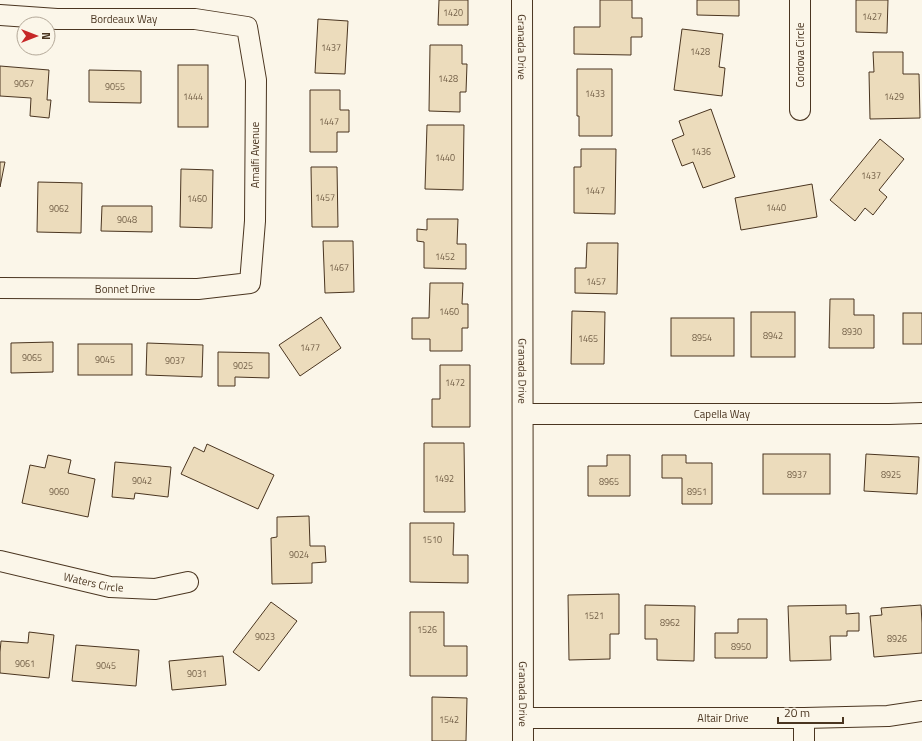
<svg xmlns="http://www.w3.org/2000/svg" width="922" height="741" font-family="'Titillium Web',sans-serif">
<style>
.building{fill:#ecdcbc;stroke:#4a3520}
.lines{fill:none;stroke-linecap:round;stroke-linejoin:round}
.minor-casing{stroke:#4a3520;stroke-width:22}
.minor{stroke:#fbf6e9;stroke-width:20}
.labels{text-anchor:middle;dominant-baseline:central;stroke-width:3;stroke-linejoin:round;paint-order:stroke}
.number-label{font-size:9px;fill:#725f47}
.street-label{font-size:11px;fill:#4a3520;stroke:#fbf6e9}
</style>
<rect width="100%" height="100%" fill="#fbf6e9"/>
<g class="building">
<path d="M439,0H468V25H438Z"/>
<path d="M600,0H632V18H642V37H631V55L574,54V27H600Z"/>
<path d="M697,0H739V16L697,15Z"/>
<path d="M856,0H888L887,33L856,32Z"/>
<path d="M318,19L348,21L345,74L315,73Z"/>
<path d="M682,29L723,34L719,67L725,68L722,96L674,90Z"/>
<path d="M430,45H462V64H467L466,92H460V112L429,111Z"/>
<path d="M873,52H903V74H919L920,118L870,119L869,72H874Z"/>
<rect x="178" y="65" width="30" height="62"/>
<path d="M0,66L49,70L47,100H51L49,118L30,116L31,98L0,96Z"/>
<path d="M577,69H612V136H579V116H577Z"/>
<path d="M89,70L141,71V103L89,102Z"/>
<path d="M310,90H340V110H349V132H337V152H310Z"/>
<path d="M711,109L735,177L703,188L693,162L682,166L672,140L684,135L679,121Z"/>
<path d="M427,125H464L463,190L425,189Z"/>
<path d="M880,139L904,159L879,190L887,197L873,215L865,208L855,221L830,200Z"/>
<path d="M581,149H616L615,214L574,213V167H581Z"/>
<path d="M0,162H5L0,187Z"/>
<path d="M311,167H337L338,227H312Z"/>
<path d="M181,169L213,170L212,228L180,227Z"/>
<path d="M38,182L82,183L81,233L37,232Z"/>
<path d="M812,184L817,217L741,230L735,198Z"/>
<path d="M102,206H152V232L101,231Z"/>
<path d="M427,219H458L457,244H466V269L424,268V242L417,241V229L427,230Z"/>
<path d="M323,241H353L354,292L325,293Z"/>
<path d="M587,243H618L617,294L575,293V268H586Z"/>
<path d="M430,283H463L462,304H468V328H462V351H430V339H412V318H429Z"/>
<path d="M830,299H854V315H874V348H829Z"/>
<path d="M572,311L605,312L604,364H571Z"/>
<rect x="751" y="312" width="44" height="45"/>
<rect x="903" y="313" width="19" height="31"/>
<path d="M321,317L341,348L300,376L279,345Z"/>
<rect x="671" y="318" width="63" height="38"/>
<path d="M53,342V372L11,373V343Z"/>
<path d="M147,343L203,345L202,377L146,375Z"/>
<rect x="78" y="344" width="54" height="31"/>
<path d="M218,352L269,353V378L235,377V386H218Z"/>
<path d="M440,365H470V427H432V399H440Z"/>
<path d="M424,443H464L465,512H424Z"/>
<path d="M207,444L274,475L258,509L181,474L194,447L204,452Z"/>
<rect x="763" y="454" width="67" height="40"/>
<path d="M866,454L919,457L917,494L864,491Z"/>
<path d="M48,455L71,460L68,473L95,479L88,517L22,503L30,465L45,468Z"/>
<path d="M607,455H630V496H588V466H607Z"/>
<path d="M662,455H686V463H712V504H682V478H662Z"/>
<path d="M115,462L171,467L168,497L135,493L134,499L112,497Z"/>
<path d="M309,516L310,546H325L326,562L312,563V583L272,584L271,538L277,537V517Z"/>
<path d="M410,523H454L453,555H468V583L410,582Z"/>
<path d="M619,594V634H610V659L569,660L568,595Z"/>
<path d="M271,602L297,621L259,671L233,652Z"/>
<path d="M645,605L695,606L694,661L657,660V639H645Z"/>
<path d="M846,605V614L859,613V631H847V636H830L831,660L790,661L788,606Z"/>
<path d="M921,605L922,623V653L874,657L870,616L882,615L881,608Z"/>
<path d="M410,612H444V646H467V676H410Z"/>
<path d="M738,619H767V658H715V633H738Z"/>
<path d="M29,632L54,635L49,678L0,673V652L1,641L28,643Z"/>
<path d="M76,645L139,650L136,686L72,681Z"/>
<path d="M223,656L226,685L172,690L169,661Z"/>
<path d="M432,697L467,698L466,741H432Z"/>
</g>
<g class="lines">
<g class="minor-casing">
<g id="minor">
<path id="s1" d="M522,0L523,741"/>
<path d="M800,0V110"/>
<path id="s2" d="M0,15L57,19H195L247,27L256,80L255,221L250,283L198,289L0,288"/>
<path id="s3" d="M523,414H889L922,413"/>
<path id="s4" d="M0,561L110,587L155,589L188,582"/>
<path id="s5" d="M523,718H804L888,716L922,711"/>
<path d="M804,718V741"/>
</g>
</g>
<use href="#minor" class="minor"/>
</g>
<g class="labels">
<g class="number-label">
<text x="453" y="12">1420</text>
<text x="872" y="16">1427</text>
<text x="331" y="47">1437</text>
<text x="700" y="51">1428</text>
<text x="448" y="78">1428</text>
<text x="24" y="83">9067</text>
<text x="115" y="86">9055</text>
<text x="595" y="93">1433</text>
<text x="193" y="96">1444</text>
<text x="894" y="96">1429</text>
<text x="329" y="121">1447</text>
<text x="701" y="151">1436</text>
<text x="445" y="157">1440</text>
<text x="871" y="175">1437</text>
<text x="595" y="190">1447</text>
<text x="325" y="197">1457</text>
<text x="197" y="198">1460</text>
<text x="776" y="207">1440</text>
<text x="59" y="208">9062</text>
<text x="127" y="219">9048</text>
<text x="445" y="256">1452</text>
<text x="339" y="267">1467</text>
<text x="596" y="281">1457</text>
<text x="449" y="311">1460</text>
<text x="852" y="331">8930</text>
<text x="773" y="335">8942</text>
<text x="702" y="337">8954</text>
<text x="588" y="338">1465</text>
<text x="310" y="347">1477</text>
<text x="32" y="357">9065</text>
<text x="105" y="359">9045</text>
<text x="175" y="360">9037</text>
<text x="243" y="365">9025</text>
<text x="455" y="382">1472</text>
<text x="797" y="474">8937</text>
<text x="891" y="474">8925</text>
<text x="444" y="478">1492</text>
<text x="142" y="480">9042</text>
<text x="609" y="481">8965</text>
<text x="59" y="491">9060</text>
<text x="697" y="491">8951</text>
<text x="432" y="539">1510</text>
<text x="299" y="554">9024</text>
<text x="594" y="615">1521</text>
<text x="670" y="622">8962</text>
<text x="427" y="629">1526</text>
<text x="265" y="636">9023</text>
<text x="897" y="638">8926</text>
<text x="741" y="646">8950</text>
<text x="25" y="663">9061</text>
<text x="106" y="665">9045</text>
<text x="197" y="673">9031</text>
<text x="449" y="719">1542</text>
</g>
<g class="street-label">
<text stroke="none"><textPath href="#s2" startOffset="124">Bordeaux Way</textPath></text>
<text stroke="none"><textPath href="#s1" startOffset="47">Granada Drive</textPath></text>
<text transform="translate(800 55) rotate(-90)">Cordova Circle</text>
<text transform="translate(255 155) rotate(-90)">Amalfi Avenue</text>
<text x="125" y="289">Bonnet Drive</text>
<text stroke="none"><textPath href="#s1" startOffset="371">Granada Drive</textPath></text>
<text stroke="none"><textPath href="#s3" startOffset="199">Capella Way</textPath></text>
<text stroke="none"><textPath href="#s4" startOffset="96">Waters Circle</textPath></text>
<text stroke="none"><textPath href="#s1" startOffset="694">Granada Drive</textPath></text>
<text stroke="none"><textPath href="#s5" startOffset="200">Altair Drive</textPath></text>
</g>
</g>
<g transform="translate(36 36) rotate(90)"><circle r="19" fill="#fbf6e9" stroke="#b4a999"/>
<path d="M0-3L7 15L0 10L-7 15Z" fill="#c62828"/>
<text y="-6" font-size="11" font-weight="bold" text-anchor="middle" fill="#4a3520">N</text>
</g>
<path d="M778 717v6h65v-6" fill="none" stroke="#4a3520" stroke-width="2"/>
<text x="784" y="717" font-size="12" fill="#4a3520" stroke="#fbf6e9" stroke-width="3" paint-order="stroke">20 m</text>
</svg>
